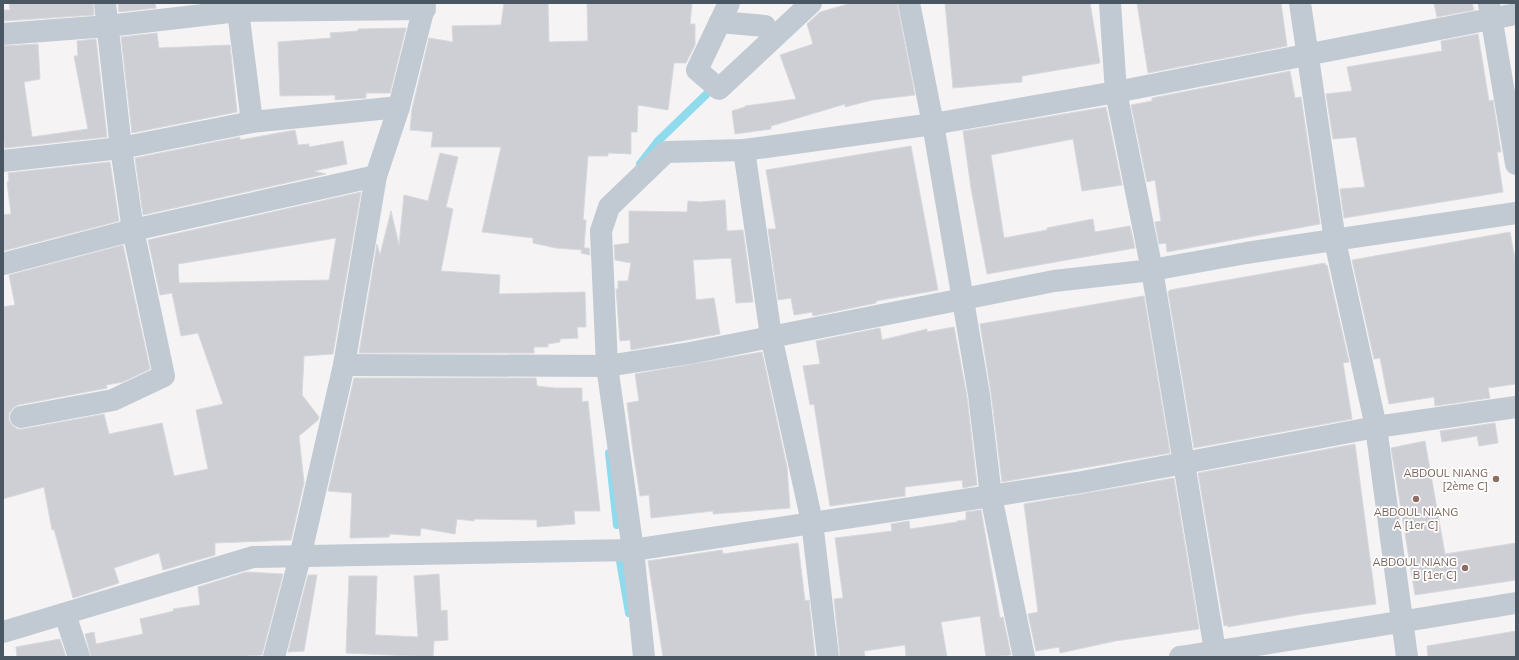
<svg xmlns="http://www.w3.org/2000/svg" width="1519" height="660" font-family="Mulish,sans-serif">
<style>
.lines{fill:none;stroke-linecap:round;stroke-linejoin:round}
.stream{stroke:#90daee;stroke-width:8}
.building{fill:#cdcfd5;stroke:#d7d9de;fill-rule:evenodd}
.minor{stroke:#c1cad2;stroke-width:22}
.tertiary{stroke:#c1cad2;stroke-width:22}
.education-dot{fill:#8d6e63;stroke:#fff;stroke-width:1.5}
.labels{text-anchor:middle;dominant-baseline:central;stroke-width:3.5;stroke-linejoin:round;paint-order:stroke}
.education-label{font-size:11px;fill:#785e54;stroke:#fff;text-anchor:end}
</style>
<rect width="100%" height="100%" fill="#f5f3f3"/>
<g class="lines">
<g class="stream">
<path d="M640,164L658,141L715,86"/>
<path d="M609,453L617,525"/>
<path d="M620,561L629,613"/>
</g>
</g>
<g class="building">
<path d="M9,3H93L94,15L3,21V10H10Z"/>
<path d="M118,3H155L156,8L119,12Z"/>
<path d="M504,3H548L549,42L588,41L587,3H692L690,24H695V45L686,63H674L668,110L638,105L637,132H631V154L608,153V156H588L583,220H586L584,248H589L590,255L581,253L582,250L556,248L533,243V238L482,232L501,147H431L433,132L410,130L412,109L429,38L453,42L452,26L501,25Z"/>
<path d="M852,3H897L915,95L872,100L845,107V104L771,126V129L735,134L732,111L745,107V106L796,99L780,55L813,44L807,24L820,12Z"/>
<path d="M945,3H1090L1100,63L1022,76V82L953,88Z"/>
<path d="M1137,3H1281L1287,46L1148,73Z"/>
<path d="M1434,3H1472L1474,10L1437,17Z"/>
<path d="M406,28L390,93H366V98L335,100V95L280,96L278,42L331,38L330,33L358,31V29Z"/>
<path d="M157,33L159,48L230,45L237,112L132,133L121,37Z"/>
<path d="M1478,34L1489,101L1493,100L1501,152H1497L1503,192L1344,218L1340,189L1365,187L1356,137L1333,139L1326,94L1352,91L1347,67L1442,51L1441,41Z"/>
<path d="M96,39L107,137L5,148L3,131V46L38,44L40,79L24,82L32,137L88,129L74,56H78L77,41Z"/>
<path d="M1290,71L1295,98L1301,97L1320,224L1167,252L1166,243L1159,244L1155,222L1161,221L1155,180L1147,182L1131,105L1152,101V98Z"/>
<path d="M1106,107L1122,185L1082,191L1073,139L991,155L1004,238L1047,230V228L1093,219L1095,232L1130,226L1135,248L987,274L971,188L963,131Z"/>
<path d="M295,130L298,145L309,144V147L343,141L347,164L314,171L326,174L143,215L135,158L240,137V140Z"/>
<path d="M911,146L938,290L876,301V303L813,316L812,312L794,315L791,298L778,300L768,229H776L766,170Z"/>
<path d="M440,153L458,157L446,207L453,209L441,271L500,275L499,294L585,292L586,327H577L578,338L560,339V342L548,344V347H534V353H359L377,244L380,255L391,211L399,245L404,195L428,201Z"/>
<path d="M110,162L119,221L3,251V215L11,214L7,182L9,181L8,173Z"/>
<path d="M361,192L333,354L304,356L302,395L319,417L318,420L299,436L304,483L291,540L215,543V555L163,570L159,553L114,568L119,583L73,598L54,529L52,530L44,487L3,499V307L15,305L9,275L123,245L150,369L123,382L106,385L107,388L18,405L13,408L9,413V420L12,425L17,429H23L104,414L109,434L162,423L174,476L208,469L196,410L223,404L198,333L181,336L172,293L160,295L148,240ZM336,238L329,280L179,283L178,264Z"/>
<path d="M725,200L727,231L743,230L753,302L736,303L731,258L693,260L696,300L714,298L720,334L631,350L630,340L620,341L616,289H618V281H628L631,263L615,260L614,245L629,243V211L687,212L688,201L700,202Z"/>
<path d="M1510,232L1516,264V384L1488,388L1490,398L1435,406L1434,397L1389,404L1380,358L1374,359L1352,260Z"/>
<path d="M1325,263V265H1327L1349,362L1343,363L1352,419L1194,448L1168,292L1170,290Z"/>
<path d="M1144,296L1170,453L1002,482L991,393L980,324Z"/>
<path d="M954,327L967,397L977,485L963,488L962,480L905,487V496L830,506L814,404L810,405L803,366L820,364L816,341L880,328L882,340L927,329V332Z"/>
<path d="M762,352L787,467L790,508L713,514V511L651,518L649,495L640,496L633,451L627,403L639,401L635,374Z"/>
<path d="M354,378H536L537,386L555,388H582V402L588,401L600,511H574L575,524L537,527V520L474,519V521L457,519L455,534L421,528L420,536L390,534L389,537L350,538L352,493L328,491Z"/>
<path d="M1495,423L1498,443L1479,446L1477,436L1442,442L1440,431Z"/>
<path d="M1425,441L1445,554L1516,543V580L1415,595L1391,448Z"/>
<path d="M1355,444L1376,604L1303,614L1228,627L1227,625L1224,626L1198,473Z"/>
<path d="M1174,478L1199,629L1115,641L1060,653L1059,647L1036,651L1028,614L1038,612L1024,504Z"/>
<path d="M981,510L1000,618L1003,617L1011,655L986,657L980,616L941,622L947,657H906L905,645L864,651L865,657H840L834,599L843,598L835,538L892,531L891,524L909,521L910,529L957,522V521L966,520V512Z"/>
<path d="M798,543L805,601L809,600L815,657H663L648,561L722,550L723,554Z"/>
<path d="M246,572L283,574L262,655L234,657H91L85,634L94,632L96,644L143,634L140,619L174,611L173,609L200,605L198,587Z"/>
<path d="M439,574L441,611L447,610L448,640L434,641L433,657L346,653L349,576H377L375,635L418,637L414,576Z"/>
<path d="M308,575H317L304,651L288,652Z"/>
<path d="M1516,631V657H1428L1427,646Z"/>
<path d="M60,639L66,657H17L16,647Z"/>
</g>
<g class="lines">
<g class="minor">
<path d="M237,3L252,122"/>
<path d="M729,3L697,70L719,89L811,3"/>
<path d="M909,3L933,124L963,300L979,395L991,496L1024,657"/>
<path d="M1110,3L1116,92L1152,270L1216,657"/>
<path d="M1300,3L1335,241L1376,427L1407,657"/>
<path d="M1489,4L1516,164"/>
<path d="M720,22L765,26"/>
<path d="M3,34L108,26L238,11L425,9"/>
<path d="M744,150L771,336L812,522L828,657"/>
<path d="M3,161L121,148L252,122L399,107"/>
<path d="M3,264L133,230L376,176"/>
<path d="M344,365L607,366L690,353L1054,281L1152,270L1246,253L1516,213"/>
<path d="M21,417L113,400L164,376L133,230L121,148L105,3"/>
<path d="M65,614L79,657"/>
<path d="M3,632L253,557L633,550L991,496L1082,482L1376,427L1516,407"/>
<path d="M644,657L633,550L607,366L601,231L609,207L666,152L744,150L933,124L1116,92L1516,14"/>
<path d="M1180,657C1293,640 1404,621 1516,603"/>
</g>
<path class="tertiary" d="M274,657L300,557L344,365L376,176L399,107L425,3"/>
</g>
<g class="education-dot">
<circle cx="1496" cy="479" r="4"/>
<circle cx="1416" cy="499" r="4"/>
<circle cx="1465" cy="568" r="4"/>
</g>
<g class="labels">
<g class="education-label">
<text x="1488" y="473">ABDOUL NIANG<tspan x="1488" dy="13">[2ème C]</tspan></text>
<text x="1416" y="512" text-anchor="middle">ABDOUL NIANG<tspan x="1416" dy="13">A [1er C]</tspan></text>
<text x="1457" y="562">ABDOUL NIANG<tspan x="1457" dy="13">B [1er C]</tspan></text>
</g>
</g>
<rect width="1519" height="660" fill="none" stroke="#4a5661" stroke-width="8"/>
</svg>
